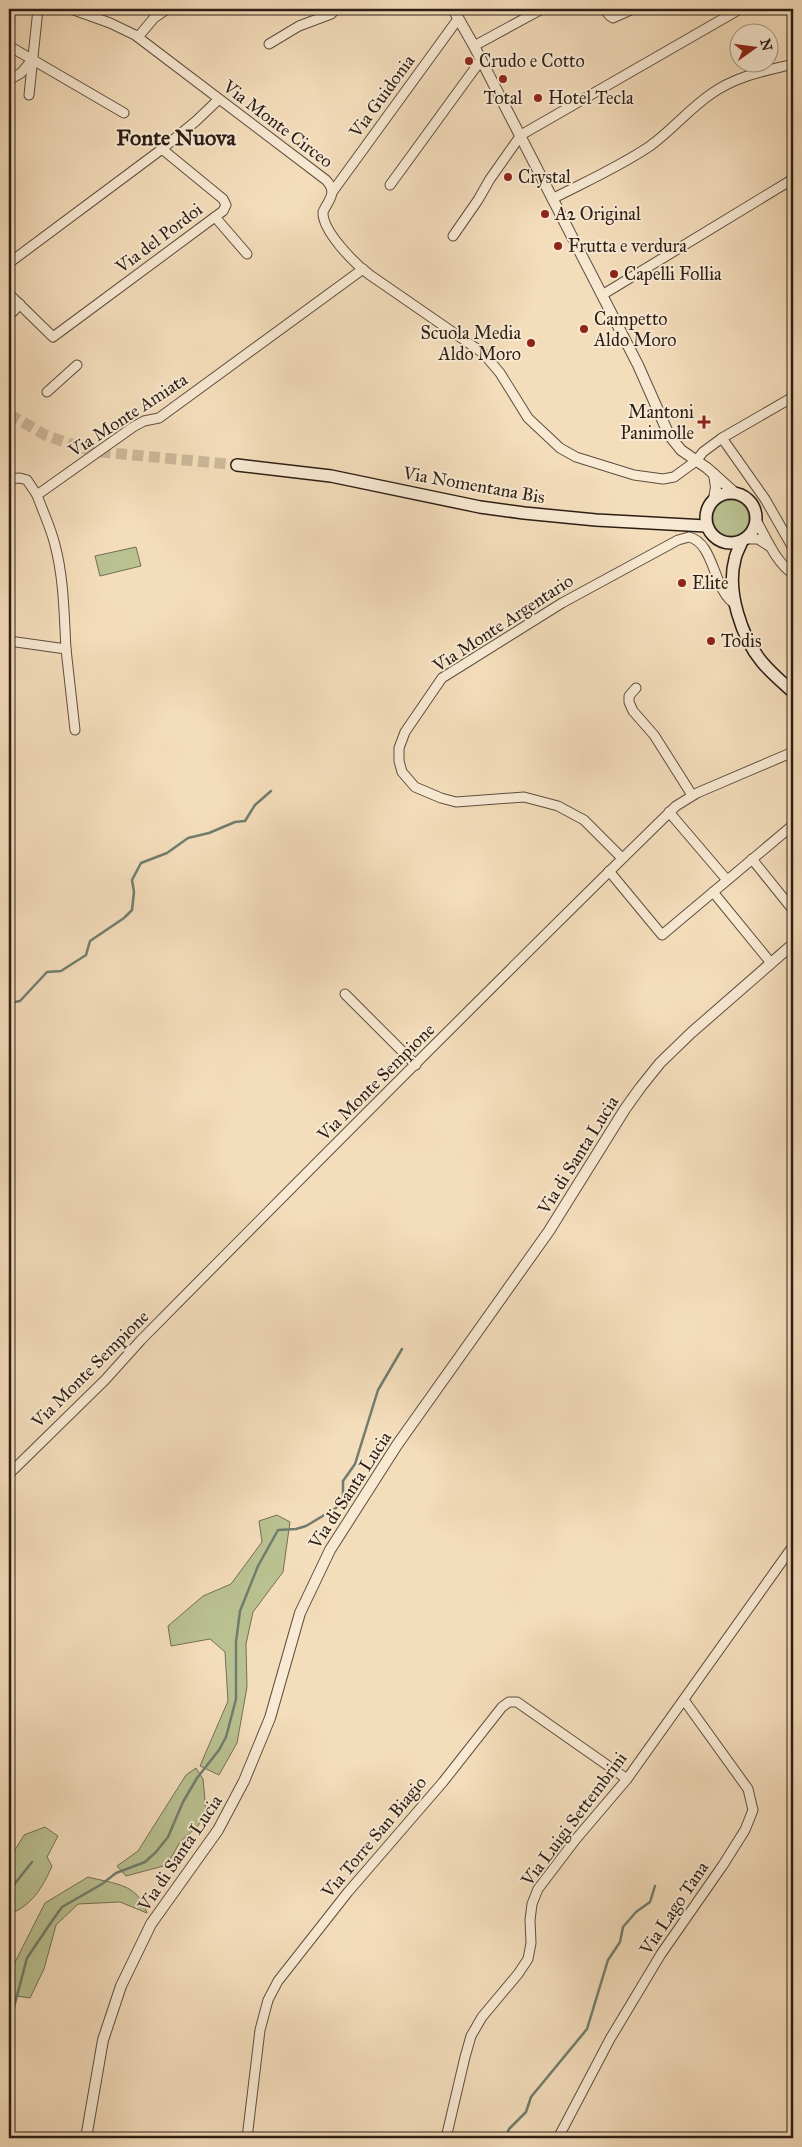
<svg xmlns="http://www.w3.org/2000/svg" width="802" height="2147" font-family="'IM FELL Great Primer',serif">
<style>
.green{fill:#bac191;stroke:#737053}
.lines{fill:none;stroke-linecap:round;stroke-linejoin:round}
.stream{stroke:#707d6e;stroke-width:2.5}
.secondary-tunnel{stroke:#ccb79a;stroke-width:11;stroke-dasharray:11 5.5;stroke-linecap:butt}
.minor-casing{stroke:#5e4e3e;stroke-width:11}
.tertiary-casing{stroke:#5e4e3e;stroke-width:12}
.secondary-casing{stroke:#2c1e15;stroke-width:14}
.minor{stroke:#f8e9d3;stroke-width:9}
.tertiary{stroke:#f8e9d3;stroke-width:10}
.secondary{stroke:#f8e9d3;stroke-width:11}
.poi-dot{fill:#8f2418;stroke:#f8e9d3;stroke-width:2}
.labels{text-anchor:middle;dominant-baseline:central;stroke-width:4;stroke-linejoin:round;paint-order:stroke}
.poi-label{font-size:18px;fill:#2c1e15;stroke:#f8e9d3;text-anchor:start}
.street-label{font-size:18px;fill:#2c1e15;stroke:#f8e9d3}
.district-label{font-size:22px;font-weight:bold;fill:#2c1e15;stroke:#f8e9d3}
</style>
<rect width="100%" height="100%" fill="#f4ddbb"/>
<filter id="stains"><feTurbulence type="fractalNoise" baseFrequency=".004" numOctaves="4"/><feColorMatrix values="0 0 0 0 .2 0 0 0 0 .09 0 0 0 0 .02 0 0 0 .5 -.17"/></filter>
<radialGradient id="worn" r=".72"><stop offset=".6" stop-color="#630" stop-opacity="0"/><stop offset="1" stop-color="#630" stop-opacity=".3"/></radialGradient>
<g class="green">
<circle cx="731" cy="518" r="18"/>
<path d="M136,547L141,566L100,576L95,556Z"/>
<path d="M277,1515L290,1522L283,1572L253,1612L246,1644L247,1687L237,1743L219,1775L200,1766L228,1701L225,1652L210,1639L171,1646L168,1626L203,1596L231,1584L262,1542L259,1521Z"/>
<path d="M196,1768L203,1779L206,1811L198,1826L180,1842L167,1865L126,1876L117,1866L138,1851L186,1775Z"/>
<path d="M45,1827L58,1836L47,1857L52,1866C43,1887 31,1907 9,1914V1860L24,1835Z"/>
<path d="M88,1877C114,1884 138,1883 147,1913L120,1902L78,1904L56,1925L44,1969L30,1998L10,1995L13,1966L45,1903Z"/>
</g>
<g class="lines">
<g class="stream">
<path d="M9,1003L20,1001L47,972L61,971L86,955L90,941L124,918L132,910L134,892L132,880L141,863L167,853L188,838L209,833L235,822L245,821L255,805L271,791"/>
<path d="M9,1891L32,1862"/>
<path d="M9,2026L27,1958L52,1921L62,1907L102,1884L116,1873L145,1862L156,1852L168,1837L183,1802L197,1778L219,1750L226,1737L236,1699V1642L240,1611L258,1566L278,1530L296,1529L306,1526L336,1508L343,1496V1481L355,1464L378,1390L402,1349"/>
<path d="M505,2138L509,2129L526,2112L531,2097L587,2029L608,1960L620,1942L623,1927L636,1912L650,1902L655,1886"/>
</g>
<path class="secondary-tunnel" d="M9,414L45,435L91,451L237,465"/>
<g class="minor-casing">
<g id="minor">
<path d="M71,9L110,23L135,35L326,180C338,193 329,199 323,212C322,231 355,264 370,275L483,353L500,373L528,418L560,448L576,457L634,475L663,479L674,477L696,461L703,452L722,438L793,397"/>
<path d="M604,9L610,16L613,18L633,9"/>
<path d="M138,37L154,18L167,9"/>
<path d="M269,44L299,26L331,14L336,9"/>
<path d="M9,46L124,113"/>
<path d="M474,46L542,9"/>
<path d="M9,80L21,73L32,60"/>
<path d="M29,95L38,9"/>
<path d="M390,185L481,60"/>
<path d="M333,191L458,19"/>
<path d="M552,199C585,182 619,167 650,146C672,130 689,109 711,94C736,76 765,71 793,64"/>
<path d="M215,217L247,254"/>
<path d="M453,236L478,200L490,179L521,135L740,9"/>
<path d="M9,263L162,149"/>
<path d="M9,294L53,337L223,211L226,205L223,199L162,149L196,121L218,100"/>
<path d="M602,295L793,179"/>
<path d="M9,316L20,304"/>
<path d="M47,392L77,365"/>
<path d="M722,438L765,499L793,548"/>
<path d="M9,479L20,478L27,480L37,495"/>
<path d="M756,520C767,539 775,561 793,574"/>
<path d="M746,539H758L769,546"/>
<path d="M9,641L66,649C64,614 64,579 55,545C51,528 43,512 37,495L133,427L144,421L159,418L363,269"/>
<path d="M66,649L75,730"/>
<path d="M636,688L629,696V702L633,711L654,735L692,795"/>
<path d="M669,812L727,880"/>
<path d="M622,858L584,820L558,806L524,797L456,802L441,798L415,787L402,772L399,761V748L405,732L442,678L562,603L678,540L689,537C715,543 713,591 735,604"/>
<path d="M752,859L793,910"/>
<path d="M609,871L662,935L793,825"/>
<path d="M713,892L771,963"/>
<path d="M345,994L416,1065"/>
<path d="M9,1474L105,1380L141,1340C318,1161 496,982 676,806L697,793L793,752"/>
<path d="M247,2138L260,2030L268,2000L278,1981L348,1892L443,1782L502,1707L509,1702H517L627,1779"/>
<path d="M446,2138L465,2057L471,2036L482,2017L518,1974L528,1959L531,1943L530,1920L532,1904L538,1889L576,1839L627,1779L793,1546"/>
<path d="M558,2138L610,2039L661,1954L723,1865L745,1830L753,1810L748,1789L684,1700"/>
</g>
</g>
<g class="tertiary-casing">
<g id="tertiary">
<path d="M453,9L474,46L638,365L669,435L681,450L707,468L735,493"/>
<path d="M714,474L716,487L714,499"/>
<path d="M86,2138L103,2040L121,1986L151,1924L218,1830L244,1781L270,1718L300,1613L330,1550L397,1445L549,1231L625,1109L640,1088L660,1063L691,1033L793,944"/>
</g>
</g>
<g class="secondary-casing">
<g id="secondary">
<path d="M237,465L331,476L480,507L524,513L596,520L706,526"/>
<circle cx="731" cy="518" r="25"/>
<path d="M742,541C740,547 736,553 735,559C726,591 742,638 762,662C771,673 783,683 793,692"/>
</g>
</g>
<use href="#minor" class="minor"/>
<use href="#tertiary" class="tertiary"/>
<use href="#secondary" class="secondary"/>
</g>
<g class="poi-dot">
<circle cx="469" cy="61" r="5"/>
<circle cx="503" cy="79" r="5"/>
<circle cx="538" cy="98" r="5"/>
<circle cx="508" cy="177" r="5"/>
<circle cx="545" cy="214" r="5"/>
<circle cx="558" cy="246" r="5"/>
<circle cx="614" cy="274" r="5"/>
<circle cx="584" cy="329" r="5"/>
<circle cx="531" cy="343" r="5"/>
<path d="M701.5 414.5h5v5h5v5h-5v5h-5v-5h-5v-5h5z"/>
<circle cx="682" cy="583" r="5"/>
<circle cx="711" cy="641" r="5"/>
</g>
<g class="labels">
<g class="poi-label">
<text x="479" y="61">Crudo e Cotto</text>
<text x="503" y="98" text-anchor="middle">Total</text>
<text x="548" y="98">Hotel Tecla</text>
<text x="518" y="177">Crystal</text>
<text x="555" y="214">A2 Original</text>
<text x="568" y="246">Frutta e verdura</text>
<text x="624" y="274">Capelli Follia</text>
<text x="594" y="319">Campetto<tspan x="594" dy="21">Aldo Moro</tspan></text>
<text x="521" y="333" text-anchor="end">Scuola Media<tspan x="521" dy="21">Aldo Moro</tspan></text>
<text x="694" y="412" text-anchor="end">Mantoni<tspan x="694" dy="21">Panimolle</tspan></text>
<text x="692" y="583">Elite</text>
<text x="721" y="641">Todis</text>
</g>
<g class="street-label">
<text transform="translate(382 96) rotate(-54)">Via Guidonia</text>
<text transform="translate(278 124) rotate(37)">Via Monte Circeo</text>
<text transform="translate(159 238) rotate(-37)">Via del Pordoi</text>
<text transform="translate(128 415) rotate(-33)">Via Monte Amiata</text>
<text transform="translate(474 485) rotate(10)">Via Nomentana Bis</text>
<text transform="translate(503 623) rotate(-33)">Via Monte Argentario</text>
<text transform="translate(376 1082) rotate(-45)">Via Monte Sempione</text>
<text transform="translate(578 1155) rotate(-58)">Via di Santa Lucia</text>
<text transform="translate(90 1369) rotate(-45)">Via Monte Sempione</text>
<text transform="translate(350 1490) rotate(-57)">Via di Santa Lucia</text>
<text transform="translate(574 1819) rotate(-53)">Via Luigi Settembrini</text>
<text transform="translate(374 1837) rotate(-50)">Via Torre San Biagio</text>
<text transform="translate(180 1853) rotate(-56)">Via di Santa Lucia</text>
<text transform="translate(674 1908) rotate(-56)">Via Lago Tana</text>
</g>
<g class="district-label">
<text x="176" y="137">Fonte Nuova</text>
</g>
</g>
<rect width="802" height="2147" fill="none" stroke="#f4ddbb" stroke-width="30"/>
<rect x="10" y="10" width="782" height="2127" fill="none" stroke="#2c1e15" stroke-width="2.5"/>
<rect x="15" y="15" width="772" height="2117" fill="none" stroke="#2c1e15"/>
<g transform="translate(754 48) rotate(76)"><circle r="24" fill="#f8e9d3" stroke="#a69887"/>
<path d="M0-4L9 19L0 12L-9 19Z" fill="#8f2418"/>
<text y="-8" font-size="14" font-weight="bold" text-anchor="middle" fill="#2c1e15">N</text>
</g>
<rect width="100%" height="100%" filter="url(#stains)"/>
<rect width="100%" height="100%" fill="url(#worn)"/>
</svg>
